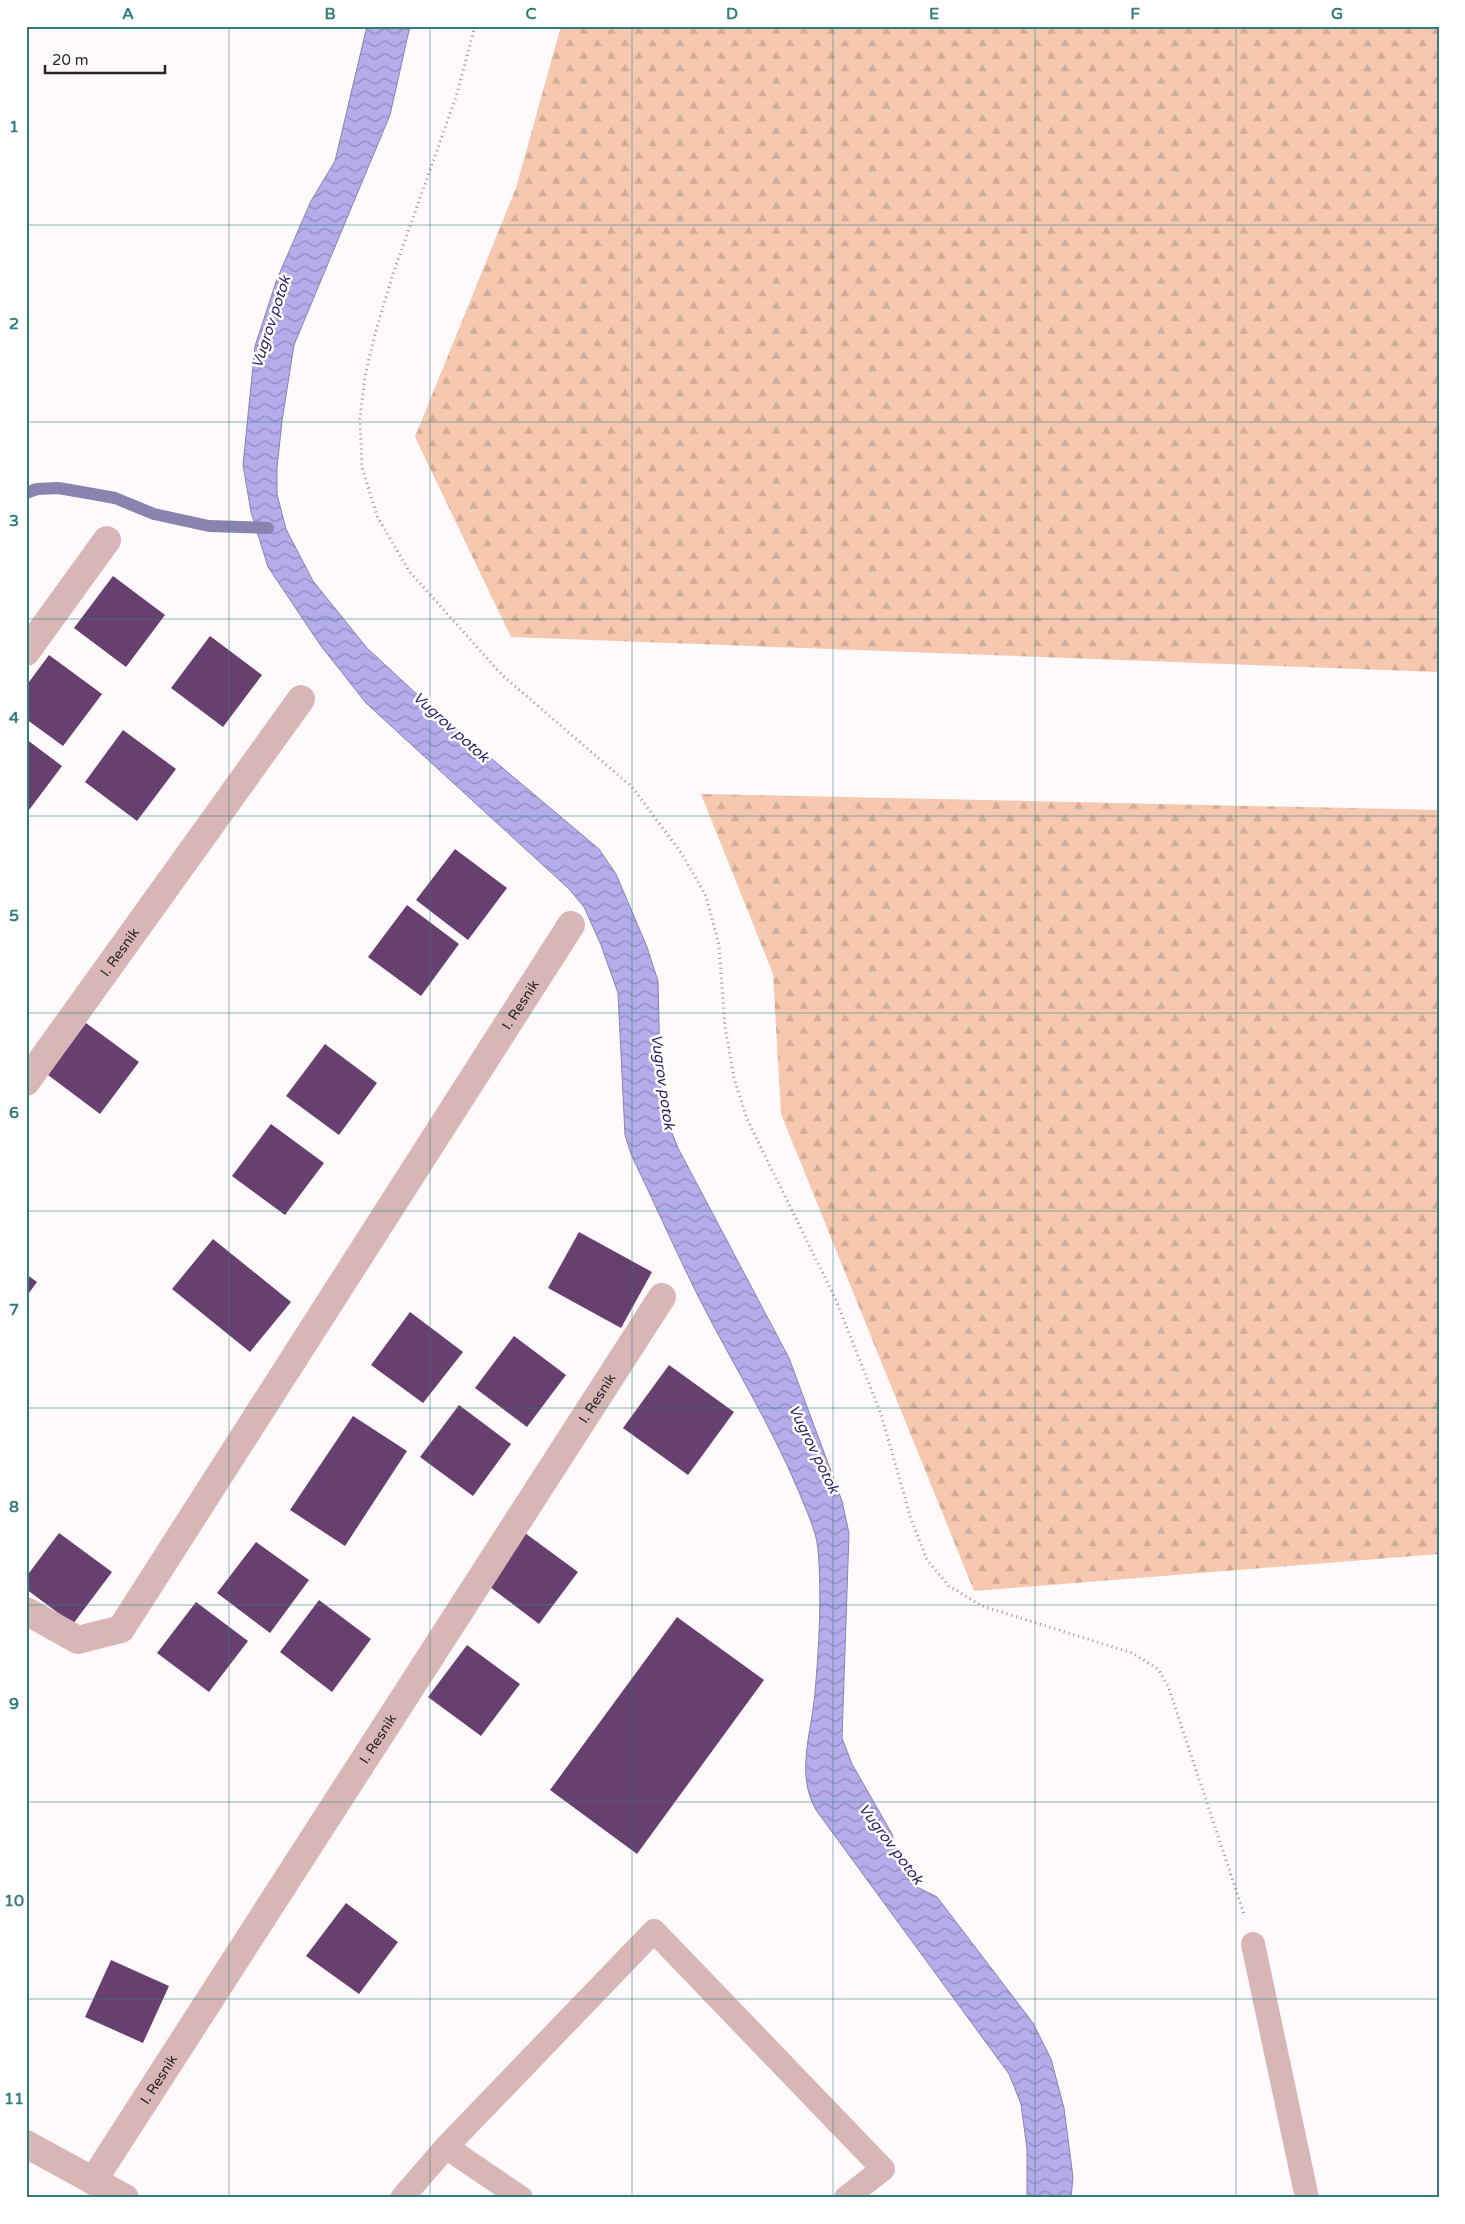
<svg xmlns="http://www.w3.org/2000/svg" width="1465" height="2224" font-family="'Varela Round',sans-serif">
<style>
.forest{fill:url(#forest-firs)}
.water{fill:url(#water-waves);stroke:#8a83b0}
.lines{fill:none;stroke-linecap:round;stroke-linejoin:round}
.stream{stroke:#8a83b0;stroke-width:12}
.building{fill:#674070}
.path{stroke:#969193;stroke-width:3;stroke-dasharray:1 4;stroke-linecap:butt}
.service{stroke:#d8b6b5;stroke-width:24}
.minor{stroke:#d8b6b5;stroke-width:28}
.tertiary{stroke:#d8b6b5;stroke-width:28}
.grid{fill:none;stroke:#327b7e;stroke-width:1;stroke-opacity:0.55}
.labels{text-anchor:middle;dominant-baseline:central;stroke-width:5;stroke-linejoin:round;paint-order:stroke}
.street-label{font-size:14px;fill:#282426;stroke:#fff}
.water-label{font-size:15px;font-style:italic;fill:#311f66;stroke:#fff}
.neatline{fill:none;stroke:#327b7e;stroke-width:2}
.grid-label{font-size:16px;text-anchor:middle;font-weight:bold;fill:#327b7e}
</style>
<defs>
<pattern id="forest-firs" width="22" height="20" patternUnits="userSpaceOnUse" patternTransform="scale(1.25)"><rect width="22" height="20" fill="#f5c8af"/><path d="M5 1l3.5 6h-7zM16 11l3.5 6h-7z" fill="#d2ac96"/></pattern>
<pattern id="water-waves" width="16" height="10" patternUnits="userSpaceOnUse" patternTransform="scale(1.25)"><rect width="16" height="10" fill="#b4aceb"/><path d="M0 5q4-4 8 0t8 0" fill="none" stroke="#928cbe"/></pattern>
</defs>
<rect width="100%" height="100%" fill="#fef9fb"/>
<g class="forest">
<path d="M561,26H1439V672L511,637L415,437L516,188Z"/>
<path d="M701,794L1439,810V1554L974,1591L781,1114L773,974Z"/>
</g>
<path class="water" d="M367,26H410L390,115L294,345L282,421L277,468V494L286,529L313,581L367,648L435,711L599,849L616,874L647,947L658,981L661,1106L678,1148L789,1358L842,1501L849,1533L842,1738L852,1764L892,1834L900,1869L913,1885L937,1897L1033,2023L1051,2059L1064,2108L1073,2177L1071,2198H1027V2149L1021,2104L1009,2074L816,1810C795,1773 812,1732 815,1692C819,1647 822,1595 818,1549C816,1530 806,1510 799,1492C771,1425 732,1363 699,1298C675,1250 654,1202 631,1154L625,1135L618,993L601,945L584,907L569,889L366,703L321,646L268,567L251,512L243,465L255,346L277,279L311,201L335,161Z"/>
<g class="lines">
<path class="stream" d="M26,493L37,489L58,488L76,491L115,498L154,514L209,526L268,528"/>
</g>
<g class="building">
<path d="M113,576L165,615L126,667L74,628Z"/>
<path d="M210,636L262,675L223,727L171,688Z"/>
<path d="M49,655L102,694L63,746L26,719V686Z"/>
<path d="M123,730L176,769L137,821L85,782Z"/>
<path d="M26,739L62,766L26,814Z"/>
<path d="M455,849L507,888L468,940L416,900Z"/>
<path d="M407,905L459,944L421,996L368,957Z"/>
<path d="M86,1023L139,1062L100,1114L48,1075Z"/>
<path d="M325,1044L377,1083L339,1135L286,1096Z"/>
<path d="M271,1124L324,1163L285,1215L232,1176Z"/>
<path d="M579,1232L652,1272L621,1328L548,1288Z"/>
<path d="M213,1239L291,1302L250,1352L172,1289Z"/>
<path d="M26,1274L37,1282L26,1297Z"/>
<path d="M410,1312L463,1352L423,1403L371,1365Z"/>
<path d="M514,1336L566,1375L527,1427L475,1388Z"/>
<path d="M669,1365L734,1412L688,1475L623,1428Z"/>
<path d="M459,1405L511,1444L473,1496L420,1457Z"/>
<path d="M353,1416L407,1451L345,1546L290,1510Z"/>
<path d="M59,1533L112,1572L73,1624L26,1589V1577Z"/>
<path d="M525,1533L578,1572L539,1624L486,1584Z"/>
<path d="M256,1542L309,1580L270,1633L217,1593Z"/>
<path d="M319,1600L371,1639L332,1692L280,1652Z"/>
<path d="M196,1602L248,1641L209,1692L157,1653Z"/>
<path d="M677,1617L764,1680L637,1854L550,1790Z"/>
<path d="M467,1645L520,1684L481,1736L428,1697Z"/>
<path d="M346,1903L398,1942L359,1994L306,1956Z"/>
<path d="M111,1960L169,1986L143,2043L85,2017Z"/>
</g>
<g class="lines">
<path class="path" d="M475,26L456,97L393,274L375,334L365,376L360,419L362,467L377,516L409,571L502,675L632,787L682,854L706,896L719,945L725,1027L734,1078L747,1119L836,1300L881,1414L911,1519L927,1560L949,1586L982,1606L1132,1653L1158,1669L1168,1686L1244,1914"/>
<g class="service">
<path d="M1253,1944L1307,2198"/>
<path d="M446,2147L521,2198"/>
<path d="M402,2198L446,2147L654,1931L883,2169L846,2198"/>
</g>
<g class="minor">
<path d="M26,652L107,540"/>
<path id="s1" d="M26,1082L301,699"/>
<path id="s2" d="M26,1611L78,1640L121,1629L571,925"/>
<path id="s3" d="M93,2181L662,1297"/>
</g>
<path class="tertiary" d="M26,2144L125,2198"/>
</g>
<path class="grid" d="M229,26V2198M430,26V2198M632,26V2198M833,26V2198M1035,26V2198M1236,26V2198M26,225H1439M26,422H1439M26,619H1439M26,816H1439M26,1013H1439M26,1211H1439M26,1408H1439M26,1605H1439M26,1802H1439M26,1999H1439"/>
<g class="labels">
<g class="street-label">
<text stroke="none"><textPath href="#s1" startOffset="160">I. Resnik</textPath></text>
<text stroke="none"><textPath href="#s2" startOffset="845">I. Resnik</textPath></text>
<text stroke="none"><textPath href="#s3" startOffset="931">I. Resnik</textPath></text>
<text stroke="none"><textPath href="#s3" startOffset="526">I. Resnik</textPath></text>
<text stroke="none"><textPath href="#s3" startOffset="121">I. Resnik</textPath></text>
</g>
<g class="water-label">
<text transform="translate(271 322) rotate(-72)">Vugrov potok</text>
<text transform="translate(451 727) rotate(42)">Vugrov potok</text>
<text transform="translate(663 1082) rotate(82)">Vugrov potok</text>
<text transform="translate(814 1449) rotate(64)">Vugrov potok</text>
<text transform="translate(891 1844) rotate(53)">Vugrov potok</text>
</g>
</g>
<rect width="1465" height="2224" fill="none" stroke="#ffffff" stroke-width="55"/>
<path d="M45 65v8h120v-8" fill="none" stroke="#282426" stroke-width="2.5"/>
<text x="52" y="65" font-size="15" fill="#282426" stroke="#ffffff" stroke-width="4" paint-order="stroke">20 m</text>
<rect x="28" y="28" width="1410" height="2168" class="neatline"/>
<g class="grid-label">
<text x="128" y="19">A</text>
<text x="330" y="19">B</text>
<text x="531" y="19">C</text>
<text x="732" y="19">D</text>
<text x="934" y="19">E</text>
<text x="1135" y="19">F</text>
<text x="1337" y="19">G</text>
<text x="14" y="132">1</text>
<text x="14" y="329">2</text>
<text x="14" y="526">3</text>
<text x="14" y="723">4</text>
<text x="14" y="921">5</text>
<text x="14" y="1118">6</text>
<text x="14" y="1315">7</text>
<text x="14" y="1512">8</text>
<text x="14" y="1709">9</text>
<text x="14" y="1906">10</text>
<text x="14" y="2104">11</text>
</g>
</svg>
